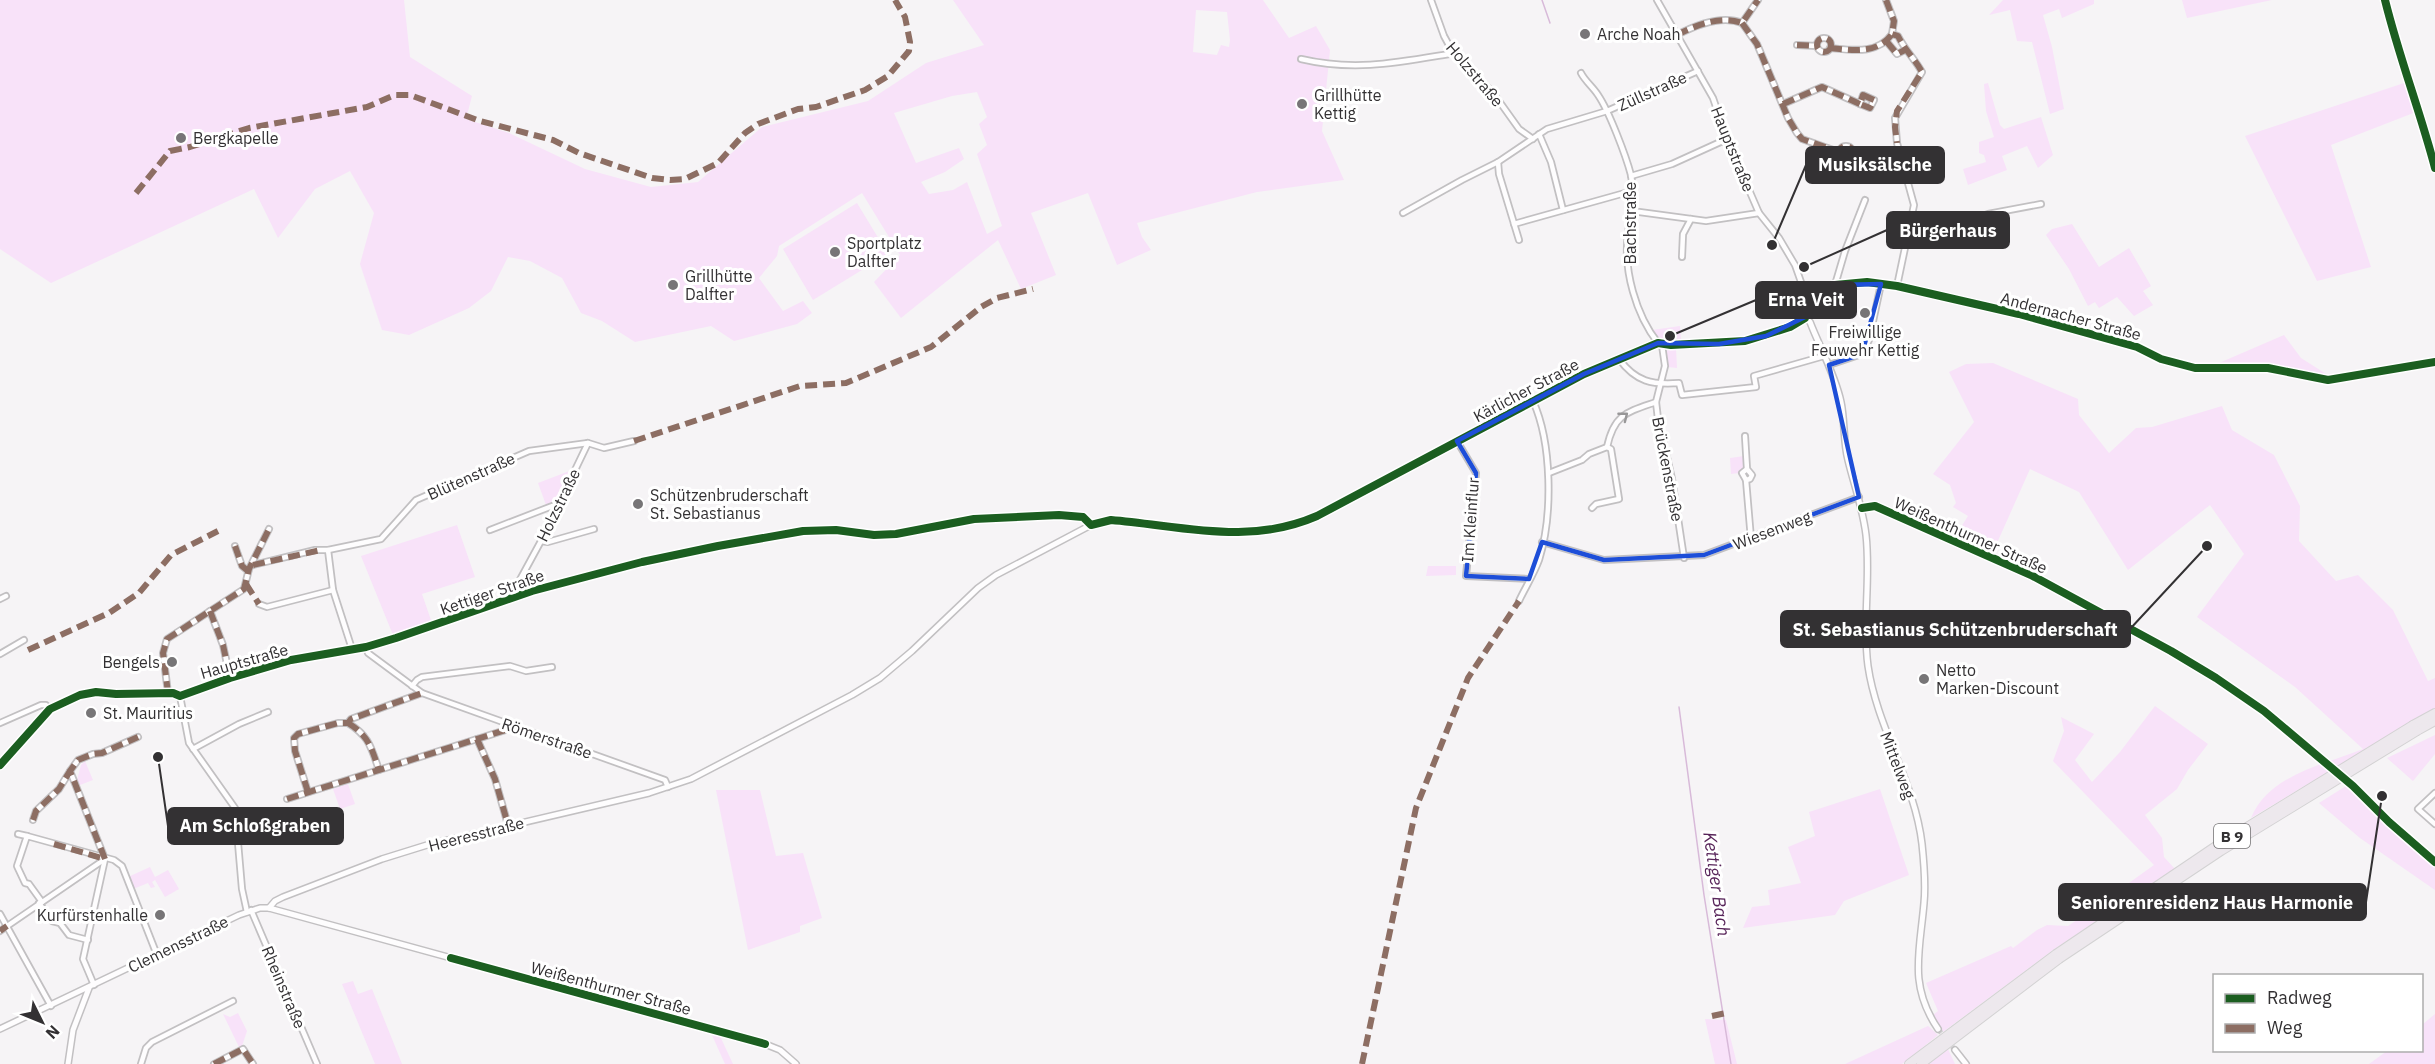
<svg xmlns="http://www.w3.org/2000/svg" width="2435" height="1064" font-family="'IBM Plex Sans',sans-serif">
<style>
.green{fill:#f8e2f9;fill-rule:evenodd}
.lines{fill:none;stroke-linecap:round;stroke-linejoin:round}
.stream{stroke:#d8bad9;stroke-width:1.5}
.tertiary-tunnel{stroke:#cfcdcf;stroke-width:5;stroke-dasharray:5 2.5;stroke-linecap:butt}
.minor-casing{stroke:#c2c0c2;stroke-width:8}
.tertiary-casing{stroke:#c2c0c2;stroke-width:8}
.trunk-casing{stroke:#d3d2d3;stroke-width:10}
.minor{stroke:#fefdfe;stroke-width:4.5}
.tertiary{stroke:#fefdfe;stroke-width:5}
.trunk{stroke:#ede8ed;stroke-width:8}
.trunk-bridge-casing{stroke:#d3d2d3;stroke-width:10;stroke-linecap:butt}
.trunk-bridge{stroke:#ede8ed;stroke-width:8}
.quiet{stroke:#8d6e63;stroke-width:6;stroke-dasharray:12 6;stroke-linecap:butt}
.cycleway-casing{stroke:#fff;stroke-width:11}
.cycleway{stroke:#1b5e20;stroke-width:8}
.oneway{stroke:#989798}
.marked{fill:none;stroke:#1d4ed8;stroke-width:4.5;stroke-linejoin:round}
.poi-dot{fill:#777577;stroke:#fff;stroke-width:2}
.labels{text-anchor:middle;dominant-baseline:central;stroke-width:6;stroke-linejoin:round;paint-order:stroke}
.shield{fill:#fff;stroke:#706f70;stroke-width:1.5}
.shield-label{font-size:15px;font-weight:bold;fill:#333133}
.poi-label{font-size:16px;fill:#333133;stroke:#fff;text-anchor:start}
.street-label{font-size:16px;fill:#333133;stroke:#fff}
.water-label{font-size:18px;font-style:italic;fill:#58255a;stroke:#fff}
.leader{fill:none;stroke:#333133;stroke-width:2}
.callout-dot{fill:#333133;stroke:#fff;stroke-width:2}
.callout{fill:#333133;stroke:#333133;stroke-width:2}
.callout-label{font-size:18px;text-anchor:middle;font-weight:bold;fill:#fff}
</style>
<rect width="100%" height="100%" fill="#f6f4f6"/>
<g class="green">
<path d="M0,0H404L410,57L472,96L466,119L509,133L585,169L651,187L698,182L762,127L868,101L926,63L984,45L953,0H1263L1289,38L1316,26L1330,50L1322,131L1344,180L1257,192L1137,223L1142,237L1151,250L1117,265L1088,193L1031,213L1056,275L1021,289L998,240L901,318L874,282L900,255L862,193L779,246L777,256L759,278L783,311L803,301L812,313L797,324L734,341L711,326L635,342L602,321L581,313L562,278L530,261L508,257L491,291L469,308L409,335L382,330L360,264L374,213L350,171L315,189L278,238L254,189L51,283L0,249ZM1196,10L1227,12L1230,40L1229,47L1221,45L1217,55L1193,52ZM977,92L987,117L979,124L987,145L977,154L1002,226L987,234L967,182L953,190L929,194L921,182L945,172L964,159L959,148L916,163L894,113L952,96Z"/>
<path d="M2003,0H2094V4L2062,18L2059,9L2043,15L2052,47L2064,109L2050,114L2032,42L2017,41L2010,10L1989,15Z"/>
<path d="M2182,0H2272L2187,18Z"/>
<path d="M2407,82L2416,112L2331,145L2371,267L2317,281L2245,136Z"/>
<path d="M1988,83L2000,125L2004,129L2041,117L2053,155L2038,168L2027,146L2002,156L2007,170L1968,185L1963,169L1986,162L1984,155L1979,153V142L1994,137L1986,111L1984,84Z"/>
<path d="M857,203L888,254L813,300L783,249Z"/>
<path d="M2072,224L2099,267L2129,248L2151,286L2143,291L2153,305L2134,316L2117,297L2099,308L2095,302L2088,306L2069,269L2046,235L2052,229Z"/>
<path d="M1680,326L1681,341L1663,342L1652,330Z"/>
<path d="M2284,335L2301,358L2331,377L2321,379L2267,366H2212Z"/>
<path d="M1676,348L1677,368L1668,367L1666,353L1668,349Z"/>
<path d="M1993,363L2078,399L2079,415L2109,453L2136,428L2152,427L2222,406L2232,430L2274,455L2300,506L2299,541L2336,581L2358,575L2393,610L2428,681L2435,678V708L2251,818C2269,774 2324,765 2363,749L2295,687L2197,617L2244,554L2210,505L2128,570L2079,492L2030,469L1993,552L1956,535L1968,516L1953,507L1956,503L1950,485L1933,474L1974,422L1949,372L1966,364Z"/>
<path d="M1744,456L1745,465L1739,473L1731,474L1730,458Z"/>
<path d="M572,470C565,485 562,498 546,505L538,483Z"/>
<path d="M457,525L475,577L422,594L432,623L393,635L361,556Z"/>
<path d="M1428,566H1456V575L1426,576Z"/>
<path d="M2155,706L2208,744L2188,770L2177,789L2145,815L2162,838L2164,857L2175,869L2053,950L1943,1032L1933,1015L1938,1011L1926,983L2011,946L2013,948L2037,930L2047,925L2068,926L2080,918L2154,865L2053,761L2064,731L2061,717L2094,734L2075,760L2092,782L2120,752Z"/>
<path d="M2435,735V754L2413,781L2387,758Z"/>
<path d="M85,761L93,780L80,785L77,780L81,765Z"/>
<path d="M348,784L355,804L340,809L333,789Z"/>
<path d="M2346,786L2435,868V890L2360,838L2319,803Z"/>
<path d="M1880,789L1909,875L1844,901L1835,915L1743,928L1752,907L1770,905L1768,890L1801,883L1788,847L1815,836L1809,812Z"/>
<path d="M716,790H760L776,856L803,853L822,918L800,926V932L748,950Z"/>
<path d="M150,867L155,877L168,870L179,889L165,897L155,880L152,882L155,887L151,888L148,883L133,889L128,877Z"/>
<path d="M353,981L358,994L372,989L402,1064H375L342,984Z"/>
<path d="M238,1013L247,1031L242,1046L239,1047L223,1014L230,1017Z"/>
<path d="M2435,1014V1064H2369L2387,1051L2422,1050V1025Z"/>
<path d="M1705,1019L1726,1020L1737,1064H1715Z"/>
<path d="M1928,1026L1938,1035L1902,1064H1845Z"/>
<path d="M711,1033L720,1036L733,1064H725Z"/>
<path d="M1948,1049L1955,1064H1929Z"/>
</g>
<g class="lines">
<g class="stream">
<path d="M1542,0L1550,23"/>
<path d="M1679,707L1704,895L1731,1064"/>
</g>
<path class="tertiary-tunnel" d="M1938,1029L1955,1050"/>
<g class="minor-casing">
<g id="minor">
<path d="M1431,0L1444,36L1450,47L1494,94L1519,129L1533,139"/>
<path d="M1657,0L1713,98L1727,139L1759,213L1779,238L1795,265L1807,299L1805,318"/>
<path d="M1886,0L1894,21L1892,34L1898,36C1905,50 1914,58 1922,72L1895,118L1897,143L1914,205L1897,286"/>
<path d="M1742,23L1757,44L1788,118L1797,133L1802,139L1839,152"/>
<path d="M1677,35C1696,25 1722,15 1742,23L1758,0"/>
<circle cx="1824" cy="45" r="7"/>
<path d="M1887,42L1897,54L1905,50"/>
<path d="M1797,45L1817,46"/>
<path d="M1830,48C1852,50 1877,55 1892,34"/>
<path d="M1301,59C1356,72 1400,62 1455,53"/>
<path d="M1581,73C1585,81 1593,87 1598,95C1609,111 1626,156 1631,175C1635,195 1630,215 1628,234C1623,270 1636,315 1658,343"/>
<path d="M1863,95L1874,100L1870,108L1860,104Z"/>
<path d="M1783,104L1822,87L1860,104"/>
<path d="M1539,134L1551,162L1563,210"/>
<circle cx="1846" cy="153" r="7"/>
<path d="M1498,162L1499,174L1519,240"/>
<path d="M1631,176L1672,164L1727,139"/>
<path d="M1632,211L1706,221L1759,213"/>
<path d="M1403,213L1462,180L1498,162L1547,129L1607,111L1698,71"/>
<path d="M1514,224L1632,191"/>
<path d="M1906,241L1924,238L1936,232L1988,214L2041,204"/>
<path d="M1682,257L1683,234L1691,219"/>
<path d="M1835,285L1845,251L1865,200"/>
<path d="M1807,299L1835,285L1867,282L1897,286L2019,314L2137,347L2161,359L2195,368H2268L2328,380L2435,362"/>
<path d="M1662,345L1665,366L1656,402L1658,419L1672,479L1684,558"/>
<path d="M1619,359C1636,382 1652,385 1679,383L1682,395L1756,387L1754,376L1824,356"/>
<path d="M1829,365L1862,354L1869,340L1881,284"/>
<path d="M1745,436L1747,469L1752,475L1750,479L1746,480L1742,473L1747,469"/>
<path d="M1457,441L1476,473L1466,576L1529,579"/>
<path d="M1607,447C1614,414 1627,412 1656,402"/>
<path d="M1549,473L1582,460L1589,454L1607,447L1611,449L1619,499L1596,504L1592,508"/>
<path d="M1746,480L1751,539"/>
<path d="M1862,508L1875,506L2031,575L2171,651L2216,678L2264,711L2353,786L2389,822L2435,862"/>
<path d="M490,530L560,503"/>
<path d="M541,541L548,542L594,529"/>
<path d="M1542,542L1604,560L1704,555L1859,497"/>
<path d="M235,546L242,566L248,571"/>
<path d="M328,550L333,590L352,649"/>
<path d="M253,565L315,550H328L381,539L416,500L529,451L588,443L604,448L634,441"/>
<path d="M510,598L541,541L588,443"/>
<path d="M0,599L6,596"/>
<path d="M1519,601C1525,588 1534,574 1539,560C1553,515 1552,443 1533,401"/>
<path d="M259,604L267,607L333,590"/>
<path d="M210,611L223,645L230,678"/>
<path d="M366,647L368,653L422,693L665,780L668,787"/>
<path d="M0,654L24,640"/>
<path d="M412,686L417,680L422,677L510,666L526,671L552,667"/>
<path d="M168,693L163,653L167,639L244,589L249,569L269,529"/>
<path d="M180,696L230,678L291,660L366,647L396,638L532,591L642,562L718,546L803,531L836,530L874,535L896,534L974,519L1059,515L1083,517L1091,525"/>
<path d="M180,696L189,743L235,808L242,889L247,912"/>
<path d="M0,723L41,705H46L50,709"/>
<path d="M348,723C369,736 371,747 379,770"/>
<path d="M477,739L495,779L508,825"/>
<path d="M193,749L239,724L268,712"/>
<path d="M0,765L50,709L80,695L96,692L116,694L173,693L180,696"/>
<path d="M308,792L295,751L294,738L298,734L338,723H348L351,719L422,693"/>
<path d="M2435,793L2418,809L2435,824"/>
<path d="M287,799L515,727"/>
<path d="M33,820L36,811L59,789L70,771"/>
<path d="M18,834L27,836"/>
<path d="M42,902L29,884L25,883L17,866L27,836L114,860L122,866L157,955"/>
<path d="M39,903L52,921L60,923L69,935L88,940"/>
<path d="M251,910L317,1064"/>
<path d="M0,914L51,1006"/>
<path d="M0,931L105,859"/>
<path d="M94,985L83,959L105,859L70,771L78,760L93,754L102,753L138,737"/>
<path d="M141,1064L146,1048L152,1042L233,1001"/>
<path d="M214,1064L243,1049L253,1064"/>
</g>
</g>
<g class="tertiary-casing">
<g id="tertiary">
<path d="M269,908L275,901L283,897L382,859L427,845L649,793L691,779L852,695L880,678L912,651L978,588L996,575L1091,525L1111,520C1183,526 1248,546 1317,516L1584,374L1658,343L1671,345L1745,341L1790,327L1805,318L1810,322C1820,348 1835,374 1841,402C1845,421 1843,441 1848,460C1854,485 1863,509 1866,535C1871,579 1862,623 1868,666C1877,728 1915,782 1922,844C1924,863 1926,883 1924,903C1920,951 1908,985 1938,1029"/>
<path d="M0,1029L239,915L260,908H269L765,1044L780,1050L796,1064"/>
<path d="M1955,1050L1966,1064"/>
<path d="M68,1064L73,1030L89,988"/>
</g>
</g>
<g class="trunk-casing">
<g id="trunk">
<path d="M2413,725L2435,713"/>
<path d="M2417,731L2435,721"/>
<path d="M1909,1064L2056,954"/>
<path d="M1921,1064L2059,959"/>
</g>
</g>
<use href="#minor" class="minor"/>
<use href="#tertiary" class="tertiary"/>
<use href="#trunk" class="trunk"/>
<g class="trunk-bridge-casing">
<g id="trunk-bridge">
<path d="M2056,954L2216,846L2413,725"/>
<path d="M2059,959L2221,851L2417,731"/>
</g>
</g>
<use href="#trunk-bridge" class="trunk-bridge"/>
<g class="quiet">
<path d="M1886,0L1894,21L1892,34L1898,36C1905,50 1914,58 1922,72L1897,111L1895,127L1897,143"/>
<path d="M1742,23L1757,44L1788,118L1797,133L1802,139L1839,152"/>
<path d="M1677,35C1696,25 1722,15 1742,23L1758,0"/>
<circle cx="1824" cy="45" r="7"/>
<path d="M1887,42L1897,54L1905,50"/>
<path d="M1797,45L1817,46"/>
<path d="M1830,48C1852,50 1877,55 1892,34"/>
<path d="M1863,95L1874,100L1870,108L1860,104Z"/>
<path d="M1783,104L1822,87L1860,104"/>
<circle cx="1846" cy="153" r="7"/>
<path d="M136,193L170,151L190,147L249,128L367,107L395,95H410L480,121L553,140L579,153L652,178L670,180L685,179L718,163L745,133L758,124L798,109L816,107L865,90L888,76L909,51L910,42L905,17L895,0"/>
<path d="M634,441L800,386L846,383L931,347L981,307L997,298L1033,289"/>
<path d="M235,546L242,566L248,571"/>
<path d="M253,565L321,550"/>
<path d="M246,584L259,604"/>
<path d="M210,611L223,645L230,678"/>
<path d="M28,650L109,613L139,593L171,555L218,531"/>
<path d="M168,693L163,653L167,639L244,589L249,569L269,529"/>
<path d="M348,723C369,736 371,747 379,770"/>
<path d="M477,739L495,779L508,825"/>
<path d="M308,792L295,751L294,738L298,734L338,723H348L351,719L422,693"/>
<path d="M287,799L515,727"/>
<path d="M33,820L36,811L59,789L70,771"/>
<path d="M54,844L105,859"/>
<path d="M105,859L70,771L78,760L93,754L102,753L138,737"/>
<path d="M0,931L7,926"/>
<path d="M1712,1016L1726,1013"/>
<path d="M214,1064L243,1049L253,1064"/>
<path d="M1362,1064L1416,808L1468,678L1519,601"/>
</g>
<g class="cycleway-casing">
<g id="cycleway">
<path d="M2385,0C2399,57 2420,111 2435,168"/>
<path d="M1862,508L1875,506L2031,575L2171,651L2216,678L2264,711L2353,786L2389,822L2435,862"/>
<path d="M0,765L50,709L80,695L96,692L116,694L173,693L180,696L230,678L291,660L366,647L396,638L532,591L642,562L718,546L803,531L836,530L874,535L896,534L974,519L1059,515L1083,517L1091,525L1111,520C1183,526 1248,546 1317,516L1584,374L1658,343L1671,345L1745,341L1790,327L1805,318L1807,299L1835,285L1867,282L1897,286L2019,314L2137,347L2161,359L2195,368H2268L2328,380L2435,362"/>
<path d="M451,958L765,1044"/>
</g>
</g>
<use href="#cycleway" class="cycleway"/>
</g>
<defs><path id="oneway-chevron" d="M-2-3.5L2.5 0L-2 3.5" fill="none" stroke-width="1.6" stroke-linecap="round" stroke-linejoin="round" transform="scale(1.5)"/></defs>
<use class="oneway" href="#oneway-chevron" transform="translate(1624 416) rotate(-38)"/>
<path class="marked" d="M1881,284L1862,354L1829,365L1859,497L1704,555L1604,560L1542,542L1529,579L1466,576L1476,473L1457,441L1584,374L1658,343L1719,344L1766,336L1805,317L1807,299L1835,285Z"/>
<g class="poi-dot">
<circle cx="1585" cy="34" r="6"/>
<circle cx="1302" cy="104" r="6"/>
<circle cx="181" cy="138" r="6"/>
<circle cx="835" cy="252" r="6"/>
<circle cx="673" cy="285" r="6"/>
<circle cx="1865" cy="313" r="6"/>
<circle cx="638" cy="504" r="6"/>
<circle cx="172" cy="662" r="6"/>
<circle cx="1924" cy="679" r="6"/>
<circle cx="91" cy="713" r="6"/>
<circle cx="160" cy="915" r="6"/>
</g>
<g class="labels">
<rect class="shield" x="2214" y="824" width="36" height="24" rx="4.5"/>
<g class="shield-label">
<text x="2232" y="836">B 9</text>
</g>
<g class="poi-label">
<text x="1597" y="34">Arche Noah</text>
<text x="1314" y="95">Grillhütte<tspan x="1314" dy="18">Kettig</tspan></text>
<text x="193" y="138">Bergkapelle</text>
<text x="847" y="243">Sportplatz<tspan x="847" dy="18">Dalfter</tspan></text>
<text x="685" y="276">Grillhütte<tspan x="685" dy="18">Dalfter</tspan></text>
<text x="1865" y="332" text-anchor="middle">Freiwillige<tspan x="1865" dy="18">Feuwehr Kettig</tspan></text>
<text x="650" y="495">Schützenbruderschaft<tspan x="650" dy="18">St. Sebastianus</tspan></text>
<text x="160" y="662" text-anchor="end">Bengels</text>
<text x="1936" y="670">Netto<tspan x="1936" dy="18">Marken-Discount</tspan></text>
<text x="103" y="713">St. Mauritius</text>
<text x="148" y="915" text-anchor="end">Kurfürstenhalle</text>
</g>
<g class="street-label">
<text transform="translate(1475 74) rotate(50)">Holzstraße</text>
<text transform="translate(1652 91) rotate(-24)">Züllstraße</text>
<text transform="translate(1733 149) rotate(68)">Hauptstraße</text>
<text transform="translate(1630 223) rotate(-90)">Bachstraße</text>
<text transform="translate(2071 316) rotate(15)">Andernacher Straße</text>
<text transform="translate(1526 390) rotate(-28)">Kärlicher Straße</text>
<text transform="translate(1668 469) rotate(79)">Brückenstraße</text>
<text transform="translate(471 476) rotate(-24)">Blütenstraße</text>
<text transform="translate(558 505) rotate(-64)">Holzstraße</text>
<text transform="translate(1470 520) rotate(-86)">Im Kleinflur</text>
<text transform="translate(1772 530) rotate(-21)">Wiesenweg</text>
<text transform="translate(1971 535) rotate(24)">Weißenthurmer Straße</text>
<text transform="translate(492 592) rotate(-19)">Kettiger Straße</text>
<text transform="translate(244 661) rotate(-16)">Hauptstraße</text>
<text transform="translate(547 738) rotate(19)">Römerstraße</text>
<text transform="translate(1898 765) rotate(69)">Mittelweg</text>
<text transform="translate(476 834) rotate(-14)">Heeresstraße</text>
<text transform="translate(178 944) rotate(-26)">Clemensstraße</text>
<text transform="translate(284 987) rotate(67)">Rheinstraße</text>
<text transform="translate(611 988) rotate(15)">Weißenthurmer Straße</text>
</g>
<g class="water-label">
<text transform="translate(1717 884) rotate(82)">Kettiger Bach</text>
</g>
</g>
<path class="leader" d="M1772 245L1806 165M1804 267L1887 230M1670 336L1756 300M2207 546L2130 629M158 757L168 826M2382 796L2366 902"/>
<g class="callout-dot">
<circle cx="1772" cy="245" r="6"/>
<circle cx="1804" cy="267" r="6"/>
<circle cx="1670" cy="336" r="6"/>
<circle cx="2207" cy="546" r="6"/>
<circle cx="158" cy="757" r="6"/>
<circle cx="2382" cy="796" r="6"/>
</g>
<g class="callout">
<rect x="1806" y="147" width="138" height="36" rx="6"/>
<rect x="1887" y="212" width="122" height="36" rx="6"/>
<rect x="1756" y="282" width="100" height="36" rx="6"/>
<rect x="1781" y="611" width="349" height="36" rx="6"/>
<rect x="168" y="808" width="175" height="36" rx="6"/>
<rect x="2059" y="884" width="307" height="36" rx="6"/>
</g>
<g class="callout-label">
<text x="1875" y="171">Musiksälsche</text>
<text x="1948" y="237">Bürgerhaus</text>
<text x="1806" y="306">Erna Veit</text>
<text x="1955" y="636">St. Sebastianus Schützenbruderschaft</text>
<text x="255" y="832">Am Schloßgraben</text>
<text x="2212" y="909">Seniorenresidenz Haus Harmonie</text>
</g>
<rect x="2213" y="974" width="210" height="78" fill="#ffffff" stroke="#adadad" stroke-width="1.5"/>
<rect x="2225" y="994" width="30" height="9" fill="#1b5e20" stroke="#adadad" stroke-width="1.5"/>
<text x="2267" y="1004" font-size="18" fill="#333133">Radweg</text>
<rect x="2225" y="1024" width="30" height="9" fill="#8d6e63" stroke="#adadad" stroke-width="1.5"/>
<text x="2267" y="1034" font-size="18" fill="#333133">Weg</text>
<g transform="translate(42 1022) rotate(133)" stroke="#ffffff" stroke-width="4.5" paint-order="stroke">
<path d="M0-4.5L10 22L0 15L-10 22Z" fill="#333133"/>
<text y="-9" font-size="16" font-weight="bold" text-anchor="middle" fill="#333133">N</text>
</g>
</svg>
